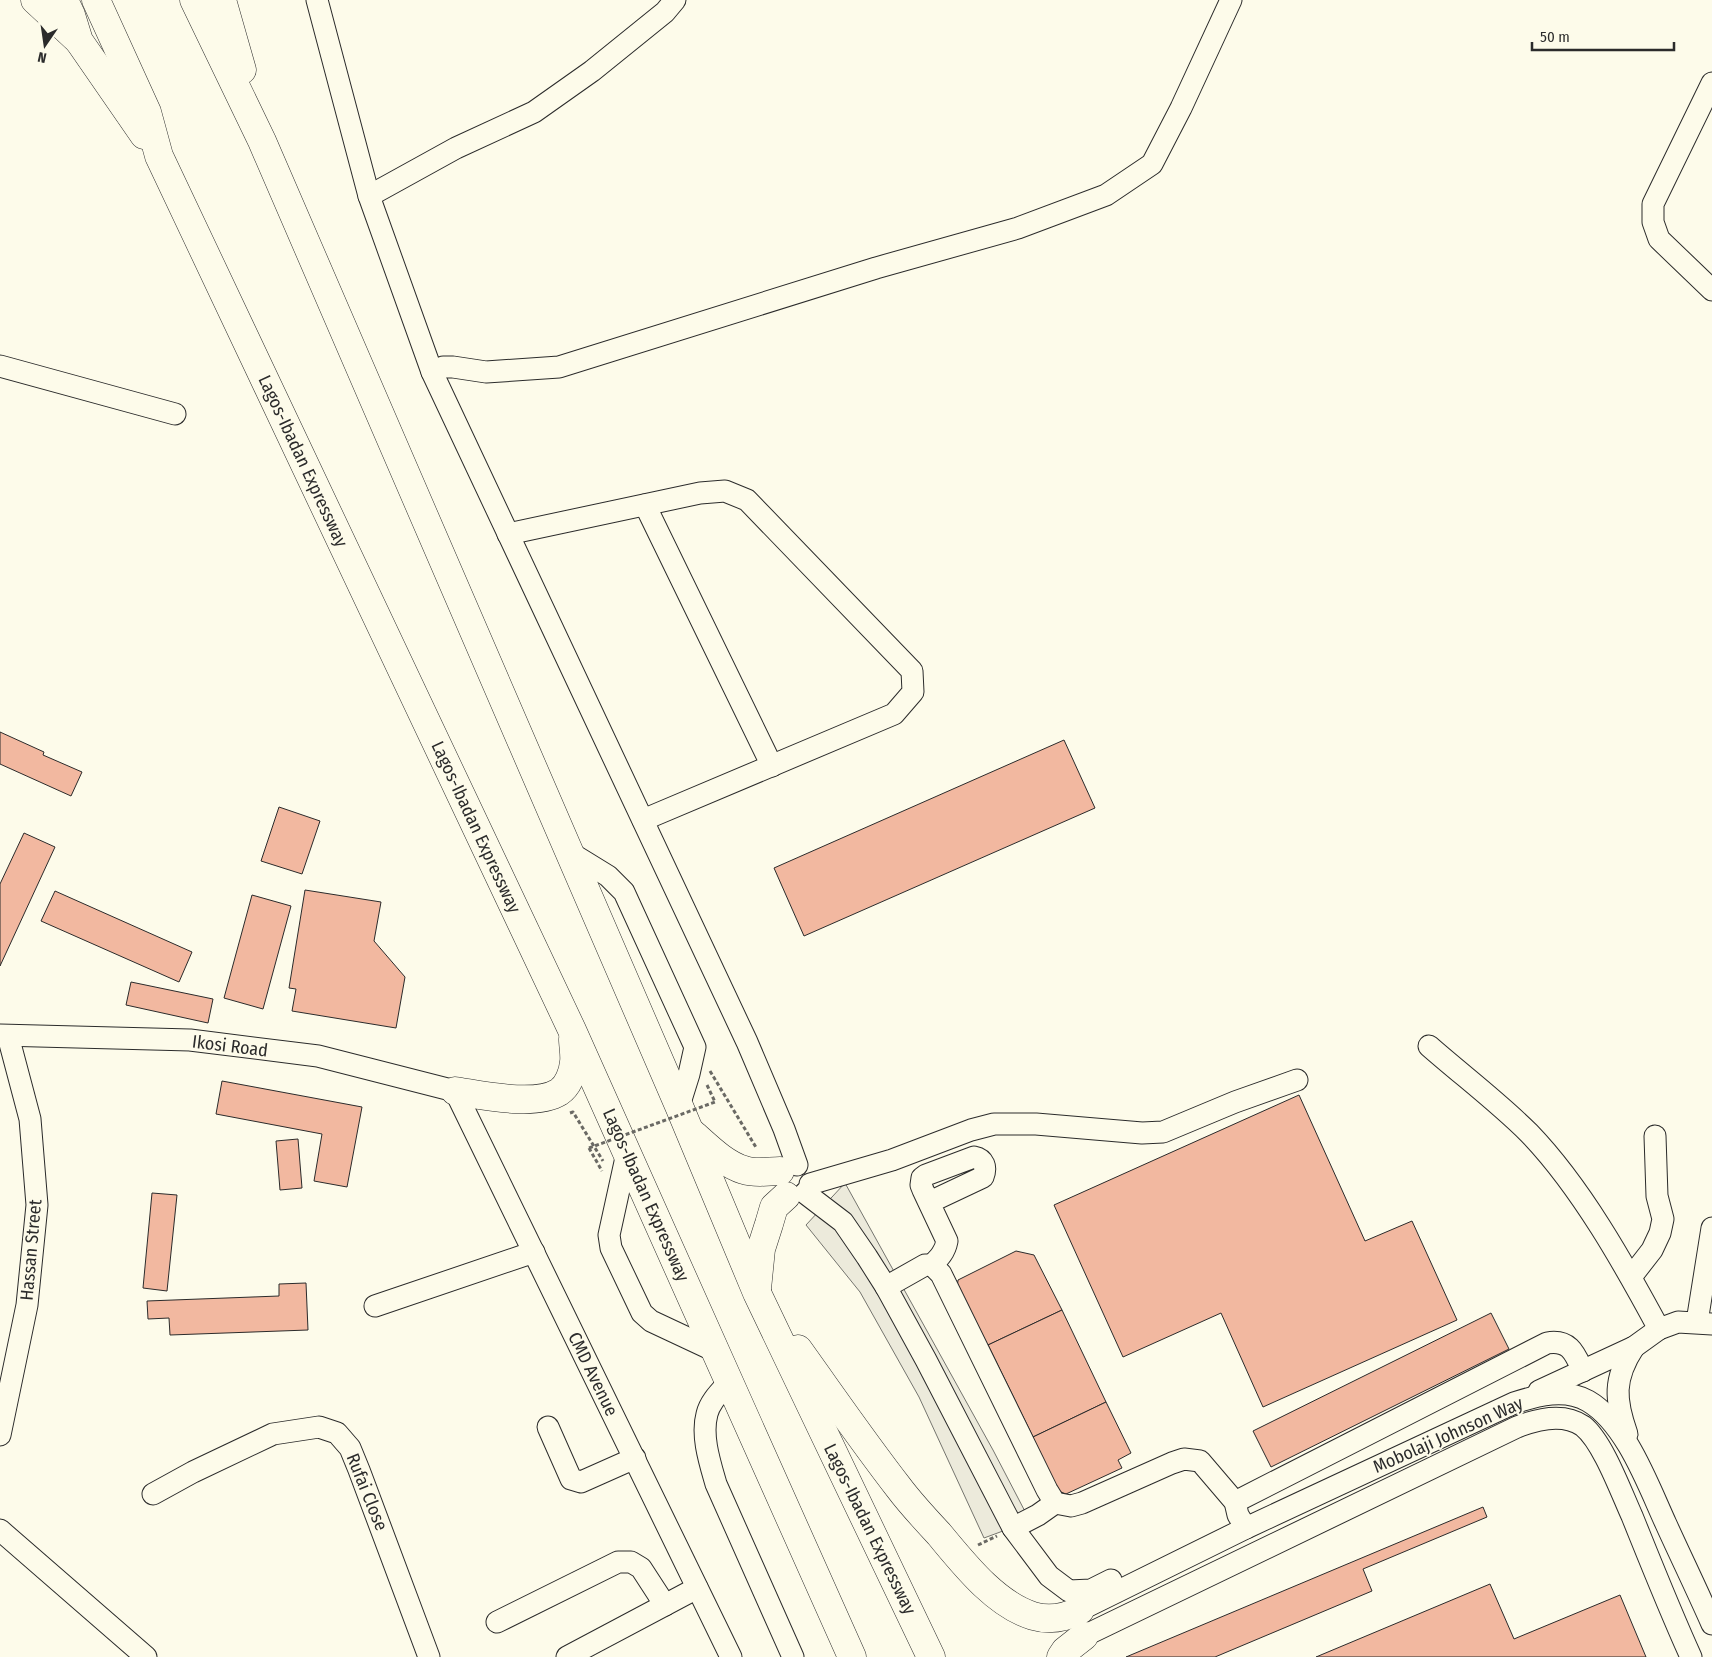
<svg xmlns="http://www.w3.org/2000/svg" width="1712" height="1657" font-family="'Fira Sans Condensed',sans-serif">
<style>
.parking{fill:#eceadb;stroke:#74746e}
.building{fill:#f2b8a0;stroke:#2b2b2b}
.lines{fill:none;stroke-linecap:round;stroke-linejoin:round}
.minor-casing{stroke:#2b2b2b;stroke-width:23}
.highway-casing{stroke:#2b2b2b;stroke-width:29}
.path{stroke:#6a6964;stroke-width:3;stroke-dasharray:4 2.5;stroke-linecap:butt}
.minor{stroke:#fdfbea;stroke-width:21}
.highway{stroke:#fdfbea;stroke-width:28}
.path-bridge{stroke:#6a6964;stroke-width:3;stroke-dasharray:4 2.5;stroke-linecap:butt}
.labels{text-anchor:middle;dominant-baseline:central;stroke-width:4;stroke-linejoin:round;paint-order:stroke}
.street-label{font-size:18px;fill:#2b2b2b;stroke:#fdfbea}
</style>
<rect width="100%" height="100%" fill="#fdfbea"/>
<path class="parking" d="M845,1183L993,1450L1030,1521L984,1538L919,1397L860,1292L806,1225Z"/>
<g class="building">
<path d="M0,732L44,752L43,755L82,772L71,796L0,764Z"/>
<path d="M1064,740L1095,808L804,936L774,868Z"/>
<path d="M279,807L320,821L302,874L261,861Z"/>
<path d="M24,833L55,847L0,966V884Z"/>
<path d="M305,890L381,902L374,941L405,977L396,1028L292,1011L296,989L289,988Z"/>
<path d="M55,891L192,952L179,982L41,921Z"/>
<path d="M252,895L291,906L263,1009L224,998Z"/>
<path d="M131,982L213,999L208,1023L126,1005Z"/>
<path d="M222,1081L362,1107L347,1187L314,1181L322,1134L216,1114Z"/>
<path d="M1299,1095L1365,1241L1412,1221L1457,1320L1263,1407L1221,1313L1123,1357L1054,1205Z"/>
<path d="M298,1139L302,1188L280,1190L276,1141Z"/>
<path d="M152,1193L177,1195L167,1291L143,1288Z"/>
<path d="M1016,1251L1034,1255L1062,1310L988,1345L975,1336L956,1298L958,1280Z"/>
<path d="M306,1283L308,1330L170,1335L169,1318L148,1319L147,1301L279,1296V1284Z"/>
<path d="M1062,1310L1106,1402L1033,1437L988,1345Z"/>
<path d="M1491,1313L1509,1349L1271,1467L1253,1431Z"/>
<path d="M1106,1402L1131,1453L1118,1460L1122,1468L1066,1494L1051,1488L1032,1456L1033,1437Z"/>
<path d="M1483,1507L1487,1517L1363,1569L1372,1591L1215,1657H1126Z"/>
<path d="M1490,1584L1514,1639L1620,1595L1646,1657H1316Z"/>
</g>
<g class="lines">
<g class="minor-casing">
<g id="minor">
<path d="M317,0L369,196L432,372L747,1042L784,1129L797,1165"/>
<path d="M1712,83L1653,204V222L1659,239L1712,290"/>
<path d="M369,196L456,148L534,112L592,71L665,12L675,0"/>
<path d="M0,366L175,414"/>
<path d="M432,372L443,367H453L486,372L559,367L876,268L1018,228L1106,195L1152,164L1181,108L1231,0"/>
<path d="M645,505L772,766"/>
<path d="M508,534L700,493L725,491L747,500L912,671L913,692L894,714L643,820"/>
<path d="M569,852L608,876L624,892L695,1047L689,1074L679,1106"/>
<path d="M0,1035L190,1040L318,1056L455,1091L731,1657"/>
<path d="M1429,1046C1462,1075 1498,1102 1529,1133C1581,1187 1624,1264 1659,1329"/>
<path d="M627,1153L609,1235L611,1248L642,1313L651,1321L715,1351"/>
<path d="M810,1184L892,1160L971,1130L994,1124H1036L1142,1133L1163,1132L1235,1102L1297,1080"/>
<path d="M805,1193L843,1222L867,1257L886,1287L926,1360L1013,1528L1049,1576L1069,1591L1091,1590L1111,1580"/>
<path d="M930,1202L983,1177C987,1167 984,1159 974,1157L926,1175L922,1178L921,1185L923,1190L947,1241C945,1252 939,1258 932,1265"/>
<path d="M1631,1277L1652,1250L1660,1233L1663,1219L1657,1196L1655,1136"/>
<path d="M886,1287L925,1265H932L941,1274L1047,1490L1055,1503L1071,1506L1082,1503L1172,1463L1184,1459L1200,1461L1235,1502L1238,1515L1246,1528"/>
<path d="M375,1306L534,1252"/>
<path d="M1697,1322L1712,1228"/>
<path d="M729,1382C721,1391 710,1401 707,1414C701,1436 710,1463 716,1484L793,1657"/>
<path d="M1539,1391L1634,1347L1659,1329L1678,1322L1712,1324"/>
<path d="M548,1427L571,1479L581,1482L635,1458"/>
<path d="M1627,1434C1615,1400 1613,1379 1634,1347"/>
<path d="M0,1435L27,1305L37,1205L30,1119L8,1036"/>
<path d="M153,1494L193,1472L273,1434L319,1427L337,1433L350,1448L359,1470L429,1657"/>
<path d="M1235,1502L1547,1343C1570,1339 1575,1354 1583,1371"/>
<path d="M1013,1528L1038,1515L1055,1503"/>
<path d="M0,1530L146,1657"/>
<path d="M1080,1610L1246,1528L1514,1403C1538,1395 1565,1388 1588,1401C1626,1423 1648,1485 1666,1524C1681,1557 1697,1590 1712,1624"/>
<path d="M497,1622L618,1562H631L641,1568L665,1605"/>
<path d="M1084,1636L1517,1427C1537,1419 1563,1412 1583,1426C1603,1442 1621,1492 1632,1516C1651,1563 1670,1611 1691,1657"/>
<path d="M567,1657L697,1588"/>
</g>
</g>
<g class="highway-casing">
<g id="highway">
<path d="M35,0L78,40"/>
<path d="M64,0L71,15L79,41L144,135"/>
<path d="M96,0L147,112L159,156L572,1030L852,1657"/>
<path d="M194,0L262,141L679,1106L757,1293L931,1657"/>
<path d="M222,0L242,70"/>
<path d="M455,1091C482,1095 535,1107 559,1092C568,1086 573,1073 574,1062C575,1055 573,1046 573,1039"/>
<path d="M692,1133C707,1146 724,1164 744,1170C756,1174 769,1171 780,1171"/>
<path d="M757,1289L761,1249L769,1224L774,1207L786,1196"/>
<path d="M798,1349C831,1395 864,1443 899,1488C911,1504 925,1519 939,1534C964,1564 995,1604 1033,1616C1050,1621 1065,1618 1080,1610"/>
<path d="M1061,1657L1065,1651L1084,1636"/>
</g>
</g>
<g class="path">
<path d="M710,1071L757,1149"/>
<path d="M707,1085L715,1102"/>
<path d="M570,1113L573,1112L603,1161"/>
<path d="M589,1148L602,1171"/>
<path d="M978,1545L997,1536"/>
</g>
<use href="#minor" class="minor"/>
<use href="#highway" class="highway"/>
<path class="path-bridge" d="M589,1148L715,1102"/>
</g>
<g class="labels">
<g class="street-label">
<text transform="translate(303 461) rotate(65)">Lagos-Ibadan Expressway</text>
<text transform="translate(476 827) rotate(65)">Lagos-Ibadan Expressway</text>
<text transform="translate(230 1046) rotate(7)">Ikosi Road</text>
<text transform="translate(646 1195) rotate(66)">Lagos-Ibadan Expressway</text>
<text transform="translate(31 1250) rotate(-85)">Hassan Street</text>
<text transform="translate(593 1374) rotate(64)">CMD Avenue</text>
<text transform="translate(1448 1435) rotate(-24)">Mobolaji Johnson Way</text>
<text transform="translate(367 1492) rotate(68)">Rufai Close</text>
<text transform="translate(870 1529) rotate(64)">Lagos-Ibadan Expressway</text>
</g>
</g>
<g transform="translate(45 45) rotate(193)" stroke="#fdfbea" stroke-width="4" paint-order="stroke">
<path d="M0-4L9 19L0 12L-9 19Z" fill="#2b2b2b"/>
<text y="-8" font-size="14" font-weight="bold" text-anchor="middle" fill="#2b2b2b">N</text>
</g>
<path d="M1532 42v8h142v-8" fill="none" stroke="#2b2b2b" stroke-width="2.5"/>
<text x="1540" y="42" font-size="15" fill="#2b2b2b" stroke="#fdfbea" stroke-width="4" paint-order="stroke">50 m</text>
</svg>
